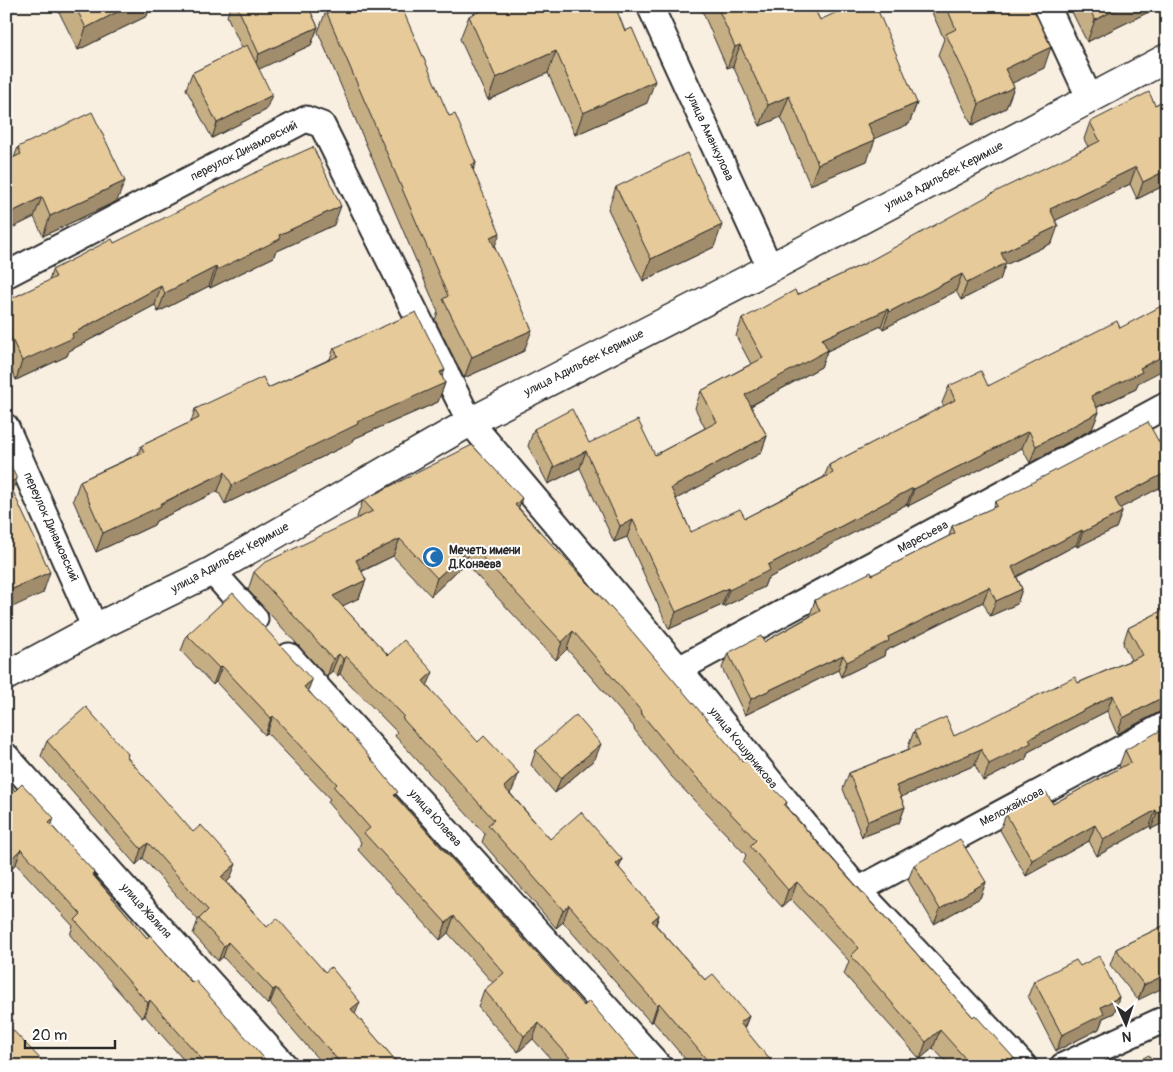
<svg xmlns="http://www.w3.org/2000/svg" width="1173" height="1072" font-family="Pangolin,sans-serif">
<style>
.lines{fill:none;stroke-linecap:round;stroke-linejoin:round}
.street-casing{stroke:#2b2b2b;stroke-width:29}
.secondary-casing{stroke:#2b2b2b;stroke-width:31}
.street{stroke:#fff;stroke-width:25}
.secondary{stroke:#fff;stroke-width:28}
.wall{fill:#c6ae84;stroke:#2b2b2b}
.shaded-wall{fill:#a18d6c;stroke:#2b2b2b}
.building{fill:#e6ca9a;stroke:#2b2b2b}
.labels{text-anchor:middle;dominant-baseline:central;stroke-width:4;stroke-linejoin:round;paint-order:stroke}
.street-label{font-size:12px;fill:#2b2b2b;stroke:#fff}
.poi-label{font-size:12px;font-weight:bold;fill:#2b2b2b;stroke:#fff;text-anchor:start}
</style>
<rect width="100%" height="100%" fill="#f8efe1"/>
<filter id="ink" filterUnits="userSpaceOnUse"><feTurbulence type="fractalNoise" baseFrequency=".02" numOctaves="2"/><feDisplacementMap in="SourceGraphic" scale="10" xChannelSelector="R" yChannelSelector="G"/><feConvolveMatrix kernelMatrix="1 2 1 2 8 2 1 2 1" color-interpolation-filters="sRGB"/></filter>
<g filter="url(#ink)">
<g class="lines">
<g class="street-casing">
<g id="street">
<path d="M650,6L770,268"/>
<path d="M1047,6L1090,99"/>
<path d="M6,275L306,119L322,125L470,422L679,669L858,890L1024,1066"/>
<path d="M6,427L95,628"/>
<path d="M212,571L255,619"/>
<path d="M289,656L659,1066"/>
<path d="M679,669L1167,405"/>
<path d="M6,756L285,1066"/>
<path d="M858,890L1167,724"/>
<path d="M1063,1066L1167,1018"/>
</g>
</g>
<g class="secondary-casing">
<path id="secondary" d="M6,676L95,628L212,571L470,422L770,268L1167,58"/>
</g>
<use href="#street" class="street"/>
<use href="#secondary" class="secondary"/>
</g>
<g class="wall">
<path d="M56,6H150L147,16L78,50Z"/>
<path d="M231,6H308L318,27L311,45L258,69L266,110L212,138L186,89L192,73L242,48L227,16Z"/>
<path d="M491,6L647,103L575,135L548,73L488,100L460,39L469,16Z"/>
<path d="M700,6H813L820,20L917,103L909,124L874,139L867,161L810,185L781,117L760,126L733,66L727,68Z"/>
<path d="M929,6H1032L1044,68L1012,83L1014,87L1006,108L972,125L938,55L944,39Z"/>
<path d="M1069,6H1161L1087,42Z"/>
<path d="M326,11L449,116L476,163L473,171L524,351L464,378L435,320L438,312L318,32Z"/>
<path d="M1167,99V184L1137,199L1130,184L1056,220L1052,243L1005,265L1000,280L961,300L956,291L883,329L881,326L827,351L821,367L751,406L767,436L761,453L676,499L691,532L745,518L824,477L829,465L944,406L942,403L949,386L1138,383L1136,389L1096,408L1099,412L1092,429L1030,463L1022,448L908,506L907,504L767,579L764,587L723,607L722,605L669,629L627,537L614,542L580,468L548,484L528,446L534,429L589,443L655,455L705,428L695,408L701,391L751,364L736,336L742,319L797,295L864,264L1088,147L1084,139L1090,122L1155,105Z"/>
<path d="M18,147L117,201L43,236L34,217L6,231V161L14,158Z"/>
<path d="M616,187L714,247L643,281L608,209Z"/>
<path d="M334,225L275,252L274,257L210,288L209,286L158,312L155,305L69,351L67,356L16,380L6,360V301L49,281L52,270L114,243Z"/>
<path d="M334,348L442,377L445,383L438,402L353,439L351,443L225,504L218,491L156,521L154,525L96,552L73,500L80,481L138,454L141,446L191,422L195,409L268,388L330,359Z"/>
<path d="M1167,457V484L1120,508L1122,512L1116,528L1077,547L1076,545L1017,577L1022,589L1017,604L990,616L983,602L885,651L884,656L841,677L838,670L745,715L722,668L728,653L764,642L810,616V615L815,600L872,575L949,536L952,526L993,508L995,502Z"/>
<path d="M363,500L519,508L743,762L787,802L786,806L973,1017L1021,1066H950L933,1048L920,1059L844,974L849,961L791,899L782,907L743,863L746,855L671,776L634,729V727L567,649L556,660L465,563L431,596L393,556L361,572L366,580L359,598L342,606L388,655L428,686L512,791L510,793L550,839L622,859L619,868L659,915L656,925L705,980L749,1016L744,1029L775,1066H691L653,1021L651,1023L563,922L556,928L482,842L485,834L395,736L397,732L340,674L337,676L332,671L327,677L248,590L254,572L358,519L357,517Z"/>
<path d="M1167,608V711H1161L1117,734L1107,711L1028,752L1026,759L983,781L975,765L901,797L905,807L899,823L862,837L843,789L849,773L909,749L908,747L914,731L954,736L1131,660L1123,644L1128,628Z"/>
<path d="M187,635L308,690L396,797L584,1006L644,1066H557L533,1039L518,1052L478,1007L484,990L493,983L448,933L440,940L358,850L361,842L328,803L330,799L267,733L265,735L216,682L213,685L181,651Z"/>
<path d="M47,741L128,754L127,758L230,879L227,882L267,927L355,1014L397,1062L395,1066H324L270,1003L268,1005L223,957L218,961L193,934L198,920L143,858L136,865L41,756Z"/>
<path d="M536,750L595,759L555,793L531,765Z"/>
<path d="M1125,750L1167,821L1151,829L1150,826L1097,856L1089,841L1026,876L1000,830L1006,814L1053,804L1120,768L1119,766Z"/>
<path d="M6,777L15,791L54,818L51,825L147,938L192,983L271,1066H189L145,1016L142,1018L70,935L73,926L16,864L6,873Z"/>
<path d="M914,865L986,882L980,898L934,924L908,880Z"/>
<path d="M1167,924L1138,1000L1110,965L1116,949Z"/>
<path d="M1080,966L1119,997L1114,1013L1103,1018L1099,1029L1056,1051L1028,996L1034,981Z"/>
</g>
<g class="shaded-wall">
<path d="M6,6H15L14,10L6,13Z"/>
<path d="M129,6H150L147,16L78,50L86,28Z"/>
<path d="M1123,6H1161L1087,42L1095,20Z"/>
<path d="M318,27L311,45L253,72L259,54Z"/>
<path d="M740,45L733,66L727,68L735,47Z"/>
<path d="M1051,47L1044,68L998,90L1005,69Z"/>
<path d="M556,51L548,73L488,100L496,78Z"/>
<path d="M655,81L647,103L575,135L583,113Z"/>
<path d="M1014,87L1006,108L972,125L979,104Z"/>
<path d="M272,95L266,110L212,138L217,123Z"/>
<path d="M789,96L781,117L760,126L768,105Z"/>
<path d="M917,103L909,124L860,145L868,124Z"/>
<path d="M875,140L867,161L810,185L818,164Z"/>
<path d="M476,163L468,184L471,165Z"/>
<path d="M1136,167L1130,184L1044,226L1050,209Z"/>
<path d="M1167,170V184L1137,199L1143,182Z"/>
<path d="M125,181L117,201L43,236L50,216Z"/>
<path d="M42,197L34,217L6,231V215Z"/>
<path d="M341,206L334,225L275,252L274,257L210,288L217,270L279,235Z"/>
<path d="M722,225L714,247L643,281L651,259Z"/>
<path d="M1058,226L1052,243L1005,265L1000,280L961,300L967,283L1001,253Z"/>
<path d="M500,233L492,254L490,237Z"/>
<path d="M216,267L209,286L158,312L165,293Z"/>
<path d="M962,274L956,291L883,329L889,312Z"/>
<path d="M161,286L155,305L69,351L67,356L16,380L22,361Z"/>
<path d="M888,309L881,326L827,351L821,367L739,412L745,395L822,339Z"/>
<path d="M532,330L524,351L464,378L472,357Z"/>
<path d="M1167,354V368L1138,383L1136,389L1084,413L1091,396L1140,368Z"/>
<path d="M445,370L439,385L445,383L438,402L353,439L351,443L225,504L232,485L357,422Z"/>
<path d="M1099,412L1092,429L1030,463L1036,446Z"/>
<path d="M1029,431L1022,448L908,506L914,489Z"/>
<path d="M767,436L761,453L665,505L671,488Z"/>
<path d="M586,451L580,468L548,484L554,467Z"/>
<path d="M225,472L218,491L156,521L154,525L96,552L103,533Z"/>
<path d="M1167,472V484L1109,514L1115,499Z"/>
<path d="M17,479L9,500V483Z"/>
<path d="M913,488L907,504L767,579L764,587L723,607L729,590L768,565Z"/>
<path d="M522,498L516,516L515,505Z"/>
<path d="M1122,512L1116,528L1077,547L1083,532Z"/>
<path d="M633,520L627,537L614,542L620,526Z"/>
<path d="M1082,530L1076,545L1006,582L1012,567Z"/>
<path d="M400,539L393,556L349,577L356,560Z"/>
<path d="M472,546L465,563L431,596L437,578Z"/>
<path d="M50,572L43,593L6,610V592Z"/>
<path d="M366,580L359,598L326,614L333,596Z"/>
<path d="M989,587L983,602L885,651L884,656L841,677L847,662L888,637Z"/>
<path d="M728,588L722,605L669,629L676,612Z"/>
<path d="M1022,589L1017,604L990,616L996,601Z"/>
<path d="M573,631L567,649L556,660L562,642Z"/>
<path d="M339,654L332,671L327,677L333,659Z"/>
<path d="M843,655L838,670L745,715L751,699Z"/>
<path d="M346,656L340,674L337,676L343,659Z"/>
<path d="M222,666L216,682L213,685L219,668Z"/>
<path d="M433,672L426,689L423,681Z"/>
<path d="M312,680L306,696L304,687Z"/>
<path d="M1113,695L1107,711L1028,752L1026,759L983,781L989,764L1029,739Z"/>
<path d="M1167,695V711H1161L1117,734L1123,718Z"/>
<path d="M273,716L267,733L265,735L271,718Z"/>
<path d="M601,744L595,759L555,793L561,778Z"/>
<path d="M981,749L975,765L890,802L896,786Z"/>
<path d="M519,773L512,791L498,804L504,787Z"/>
<path d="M905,807L899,823L862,837L868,821Z"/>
<path d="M1167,808V821L1151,829L1157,813Z"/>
<path d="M1156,810L1150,826L1097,856L1103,840Z"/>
<path d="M54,818L49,833V823Z"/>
<path d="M1095,825L1089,841L1026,876L1032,860Z"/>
<path d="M148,843L143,858L136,865L141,849Z"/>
<path d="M21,849L16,864L6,873V868L9,861Z"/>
<path d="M622,859L616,876V864Z"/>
<path d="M236,864L230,879L216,892L221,877Z"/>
<path d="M797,882L791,899L782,907L788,890Z"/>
<path d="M986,882L980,898L934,924L940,909Z"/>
<path d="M569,905L563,922L556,928L563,910Z"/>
<path d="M659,915L653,932L652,921Z"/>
<path d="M454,916L448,933L440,940L446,923Z"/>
<path d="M228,942L223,957L218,961L224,946Z"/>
<path d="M11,954L6,966V958Z"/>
<path d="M1167,974V986L1138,1000L1144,985Z"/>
<path d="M276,988L270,1003L268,1005L273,990Z"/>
<path d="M1119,997L1114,1013L1103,1018L1099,1029L1056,1051L1062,1035L1101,1007Z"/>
<path d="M150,1000L145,1016L142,1018L148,1003Z"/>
<path d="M360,1002L354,1017L351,1009Z"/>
<path d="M659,1003L653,1021L651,1023L657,1005Z"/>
<path d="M749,1016L742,1033L740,1023Z"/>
<path d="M539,1023L533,1039L518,1052L524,1036Z"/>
<path d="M940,1030L933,1048L920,1059L926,1042Z"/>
</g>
<g class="building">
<path d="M75,6H129L86,28Z"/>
<path d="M237,6H308L318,27L259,54Z"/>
<path d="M337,6H401L449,116L455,114L476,163L471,165L500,233L490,237L532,330L472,357L443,299L448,296L326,11Z"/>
<path d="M491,6H615L625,31L632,28L655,81L583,113L556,51L496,78L469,16Z"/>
<path d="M717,6H813L820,20L850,6H876L917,103L868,124L875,140L818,164L789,96L768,105L740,45L735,47Z"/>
<path d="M946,6H1032L1051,47L1005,69L1014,87L979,104L946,34L956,29Z"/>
<path d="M1088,6H1123L1095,20Z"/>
<path d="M247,45L272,95L217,123L192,73Z"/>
<path d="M1149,92L1155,105L1167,99V170L1143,182L1136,167L1050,209L1058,226L1001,253L1006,263L967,283L962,274L889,312L888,309L822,339L828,350L745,395L767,436L671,488L691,532L740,509L745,518L833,473L829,465L955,400L949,386L981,371L988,386L1117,321L1120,328L1167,303V354L1140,368L1142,372L1091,396L1099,412L1036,446L1029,431L914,489L913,488L768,565L770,570L729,590L728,588L676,612L633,520L620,526L586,451L554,467L534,429L572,409L589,443L638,420L655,455L717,422L701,391L763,358L742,319L795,290L797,295L864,264L997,191L1100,141L1090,122Z"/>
<path d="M92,112L125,181L50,216L42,197L6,215V161L21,154L18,147Z"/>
<path d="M313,147L341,206L279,235L280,239L217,270L216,267L165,293L161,286L72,334L73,338L22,361L6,326V301L56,277L52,270L112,239L114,243L250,175Z"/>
<path d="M687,153L722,225L651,259L616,187Z"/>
<path d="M416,312L445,370L440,372L445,383L357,422L358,424L232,485L225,472L160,504L161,506L103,533L80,481L144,452L141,446L199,418L195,409L263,377L268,388L338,356L334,348Z"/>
<path d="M1148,422L1167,457V472L1115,499L1122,512L1083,532L1082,530L1012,567L1022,589L996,601L989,587L888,637L889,641L847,662L843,655L751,699L728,653L761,636L764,642L820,611L815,600L871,572L872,575L955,533L952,526L997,506L995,502Z"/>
<path d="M472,445L522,498L515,505L625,623L743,762L746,760L787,802L784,805L973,1017L975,1015L1021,1066H972L940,1030L926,1042L851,956L859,948L797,882L788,890L750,846L756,840L678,758L640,712L641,711L573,631L562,642L472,546L437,578L400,539L356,560L366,580L333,596L388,655L404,640L433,672L423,681L478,742L484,736L519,773L504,787L550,839L581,812L622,859L616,864L659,915L652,921L705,980L713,974L749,1016L740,1023L775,1066H712L659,1003L657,1005L569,905L563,910L488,825L494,820L402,718L404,716L346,656L343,659L339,654L333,659L254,572L264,563L373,511L363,500Z"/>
<path d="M6,456L17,479L9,483L50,572L6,592Z"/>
<path d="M233,593L312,680L304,687L353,737L398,792L394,795L584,1006L589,1001L644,1066H577L539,1023L524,1036L484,990L504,973L454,916L446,923L364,833L370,828L334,787L337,784L273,716L271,718L222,666L219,668L187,635Z"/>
<path d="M1167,608V695L1123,718L1113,695L1029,739L1031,743L989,764L981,749L896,786L905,807L868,821L849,773L920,745L914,731L946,717L954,736L1075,677L1078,683L1143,655L1128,628Z"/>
<path d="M86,707L128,754L126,756L193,832L201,825L236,864L221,877L267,927L277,918L325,972L331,967L360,1002L351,1009L397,1062L393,1066H343L276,988L273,990L228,942L224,946L199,919L208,910L148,843L141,849L47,741Z"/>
<path d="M576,715L601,744L561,778L536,750Z"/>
<path d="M1167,727V808L1157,813L1156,810L1103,840L1095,825L1032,860L1006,814L1046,792L1053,804L1131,762L1125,750Z"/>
<path d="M6,777L15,791L22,784L54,818L49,823L94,872L92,874L147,938L150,935L192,983L195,980L271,1066H204L206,1064L150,1000L148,1003L75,920L81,914L21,849L9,861L6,858Z"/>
<path d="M960,839L986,882L940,909L914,865Z"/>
<path d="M1167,924V974L1144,985L1116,949Z"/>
<path d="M6,949L11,954L6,958Z"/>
<path d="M1099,956L1119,997L1101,1007L1104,1014L1062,1035L1034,981L1076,960L1080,966Z"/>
<path d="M6,1023L47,1066H6Z"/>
<path d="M1149,1055L1154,1066H1128Z"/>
</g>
</g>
<defs>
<g id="mosque-disc" transform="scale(1.125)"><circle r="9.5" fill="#1f6fb2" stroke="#fff"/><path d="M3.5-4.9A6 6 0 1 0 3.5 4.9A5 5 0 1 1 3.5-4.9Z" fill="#fff"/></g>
</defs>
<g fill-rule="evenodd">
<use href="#mosque-disc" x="433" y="557"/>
</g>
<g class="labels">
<g class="street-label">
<text transform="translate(710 137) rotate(65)">улица Аманкулова</text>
<text transform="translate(244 151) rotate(-27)">переулок Динамовский</text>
<text transform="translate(944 176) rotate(-28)">улица Адильбек Керимше</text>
<text transform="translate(584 363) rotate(-27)">улица Адильбек Керимше</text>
<text transform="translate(51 527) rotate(66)">переулок Динамовский</text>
<text transform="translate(923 537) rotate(-28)">Маресьева</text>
<text transform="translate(230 558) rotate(-29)">улица Адильбек Керимше</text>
<text transform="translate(743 748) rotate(51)">улица Кошурникова</text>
<text transform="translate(1012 807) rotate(-28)">Меложайкова</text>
<text transform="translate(435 818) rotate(48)">улица Юлаева</text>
<text transform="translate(146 911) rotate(48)">улица Жалиля</text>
</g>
<g class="poi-label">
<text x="449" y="550">Мечеть имени<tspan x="449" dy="14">Д.Конаева</tspan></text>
</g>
</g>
<rect width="1173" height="1072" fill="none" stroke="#fff" stroke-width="25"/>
<rect x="12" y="12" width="1148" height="1047" fill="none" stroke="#2b2b2b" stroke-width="2" filter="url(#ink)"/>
<g transform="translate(1126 1024) rotate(177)" stroke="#ffffff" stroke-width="4" paint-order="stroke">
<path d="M0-4L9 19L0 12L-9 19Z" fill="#2b2b2b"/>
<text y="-8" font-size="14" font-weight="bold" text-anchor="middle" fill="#2b2b2b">N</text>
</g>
<path d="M25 1040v8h90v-8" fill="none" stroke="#2b2b2b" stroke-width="2.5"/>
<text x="32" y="1040" font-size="15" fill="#2b2b2b" stroke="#ffffff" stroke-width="4" paint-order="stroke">20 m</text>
</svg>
